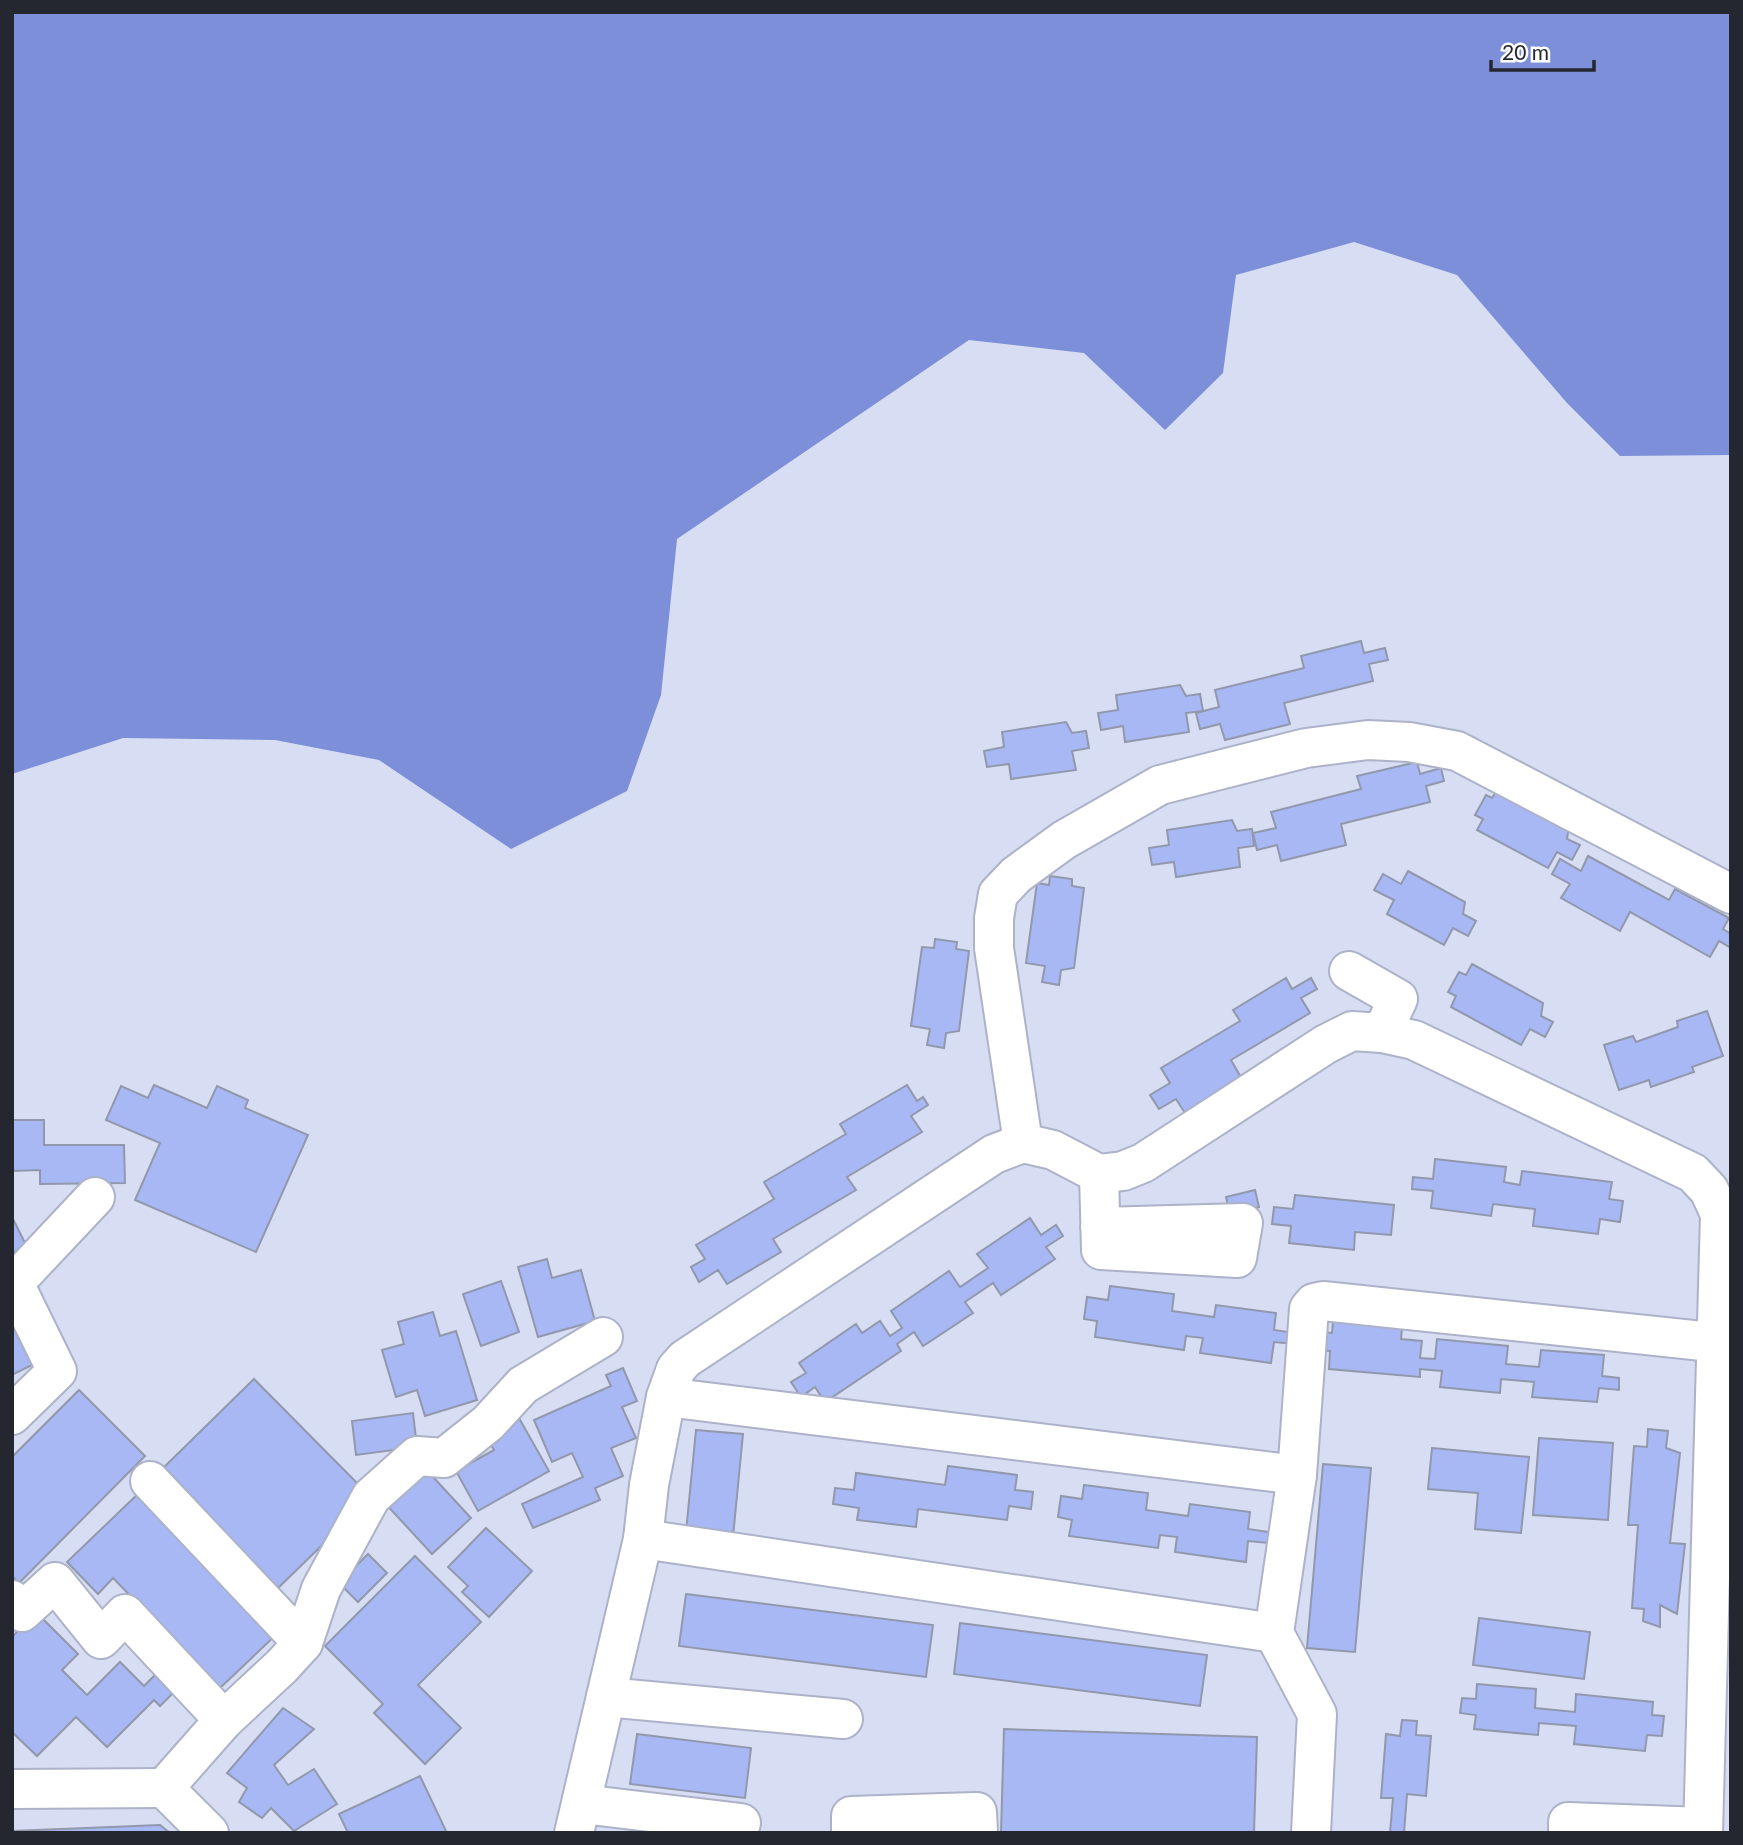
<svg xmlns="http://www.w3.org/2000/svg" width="1743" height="1845" font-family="Lato,sans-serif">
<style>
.water{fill:#7c8fd8}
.building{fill:#a7b8f5;stroke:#9298ac;stroke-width:2}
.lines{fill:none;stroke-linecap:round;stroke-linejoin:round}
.minor-casing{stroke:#acb2c7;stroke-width:42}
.minor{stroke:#fff;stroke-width:38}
</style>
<rect width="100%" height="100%" fill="#d7ddf3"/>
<path class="water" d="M12,12H1731V455L1620,456L1567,403L1457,275L1354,242L1236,275L1223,373L1165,430L1084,353L969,340L677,539L661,695L627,791L511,849L379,760L275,740L123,738L12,774Z"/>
<g class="building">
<path d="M1361,641L1364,653L1385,648L1388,660L1369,664L1373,681L1284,703L1290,724L1225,740L1220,724L1200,729L1196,713L1219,707L1215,690L1304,668L1301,656Z"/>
<path d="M1180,685L1186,696L1200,694L1203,711L1186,713L1189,732L1125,742L1123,726L1101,730L1098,713L1118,710L1116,695Z"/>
<path d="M1066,722L1072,733L1086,731L1089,748L1072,751L1076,770L1011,779L1009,764L987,767L984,751L1004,747L1002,732Z"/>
<path d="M1417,762L1420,774L1441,768L1444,781L1426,786L1430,802L1341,824L1346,845L1281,861L1277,845L1257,850L1253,833L1276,828L1271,812L1361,789L1357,776Z"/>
<path d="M1499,787L1569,826L1567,839L1580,845L1572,860L1557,852L1548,868L1477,830L1483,819L1475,815L1486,795L1492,798Z"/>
<path d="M1232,820L1237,831L1252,829L1254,846L1238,848L1240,867L1176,877L1174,862L1152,865L1149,848L1169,845L1167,830Z"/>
<path d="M1588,856L1669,900L1675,889L1729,918L1723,929L1731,934V948L1719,941L1710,957L1630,912L1620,931L1561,898L1570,884L1552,874L1560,859L1581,871Z"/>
<path d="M1408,871L1465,902L1463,914L1476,921L1468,936L1453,928L1444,945L1387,914L1394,900L1374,890L1383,874L1401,884Z"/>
<path d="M1050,876L1072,879V886L1084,888L1074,968L1061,970L1059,985L1042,982L1045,966L1026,963L1037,883L1049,885Z"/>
<path d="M935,939L957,942L956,949L969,951L959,1031L946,1033L944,1048L927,1045L930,1029L911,1026L922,947L934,948Z"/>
<path d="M1472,964L1543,1003L1541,1016L1553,1022L1545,1037L1530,1029L1521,1045L1451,1007L1456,996L1448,992L1459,972L1466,975Z"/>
<path d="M1286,978L1292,989L1311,978L1317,989L1301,998L1310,1013L1231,1060L1242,1079L1185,1113L1176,1099L1159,1109L1150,1095L1170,1083L1161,1068L1240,1021L1233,1010Z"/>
<path d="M1707,1011L1723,1056L1692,1067L1694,1072L1651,1087L1649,1080L1619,1090L1604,1045L1633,1036L1636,1042L1678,1027L1677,1021Z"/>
<path d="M154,1085L207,1108L217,1086L248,1100L245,1108L308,1135L256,1252L135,1200L160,1143L106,1120L121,1086L148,1098Z"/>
<path d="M907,1085L917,1101L923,1097L928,1105L911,1116L922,1132L847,1177L856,1190L773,1239L781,1252L727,1284L718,1270L699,1282L691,1267L705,1259L696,1245L774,1199L764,1182L846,1134L840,1124Z"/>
<path d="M12,1120H44V1145H124L125,1183L40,1184V1170L12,1171Z"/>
<path d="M1435,1159L1506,1167L1504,1182L1520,1185L1522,1171L1612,1182L1609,1199L1623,1201L1620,1222L1600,1219L1598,1234L1533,1226L1535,1209L1493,1204L1491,1216L1431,1208L1433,1191L1412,1189L1413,1177L1433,1179Z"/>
<path d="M1255,1190L1259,1207L1230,1214L1226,1197Z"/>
<path d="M1295,1195L1394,1205L1391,1235L1355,1232L1354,1250L1289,1243L1291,1226L1272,1224L1274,1207L1293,1209Z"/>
<path d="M12,1217L27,1247L12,1253Z"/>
<path d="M1030,1218L1041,1235L1056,1225L1063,1236L1046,1247L1055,1259L1001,1295L993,1283L965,1302L973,1313L923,1346L914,1332L897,1344L901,1351L825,1402L815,1387L801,1397L791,1382L806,1373L799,1363L856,1324L862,1333L880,1321L890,1336L902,1328L891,1311L949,1271L960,1287L988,1268L977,1254Z"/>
<path d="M547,1259L552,1278L581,1270L595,1321L538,1337L518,1267Z"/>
<path d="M501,1281L519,1332L481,1346L463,1294Z"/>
<path d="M1110,1286L1174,1294L1172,1311L1214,1317L1216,1305L1276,1313L1274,1330L1295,1333L1294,1344L1274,1342L1271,1363L1200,1353L1203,1338L1186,1336L1184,1350L1095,1337L1097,1321L1084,1319L1087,1297L1108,1300Z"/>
<path d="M433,1312L440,1336L456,1331L477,1400L425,1416L417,1390L396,1397L382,1350L404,1344L398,1322Z"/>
<path d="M1333,1321L1402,1328L1401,1339L1422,1341L1420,1358L1435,1359L1437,1339L1508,1346L1506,1364L1539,1367L1541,1350L1604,1355L1602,1376L1619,1378V1390L1599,1388L1597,1402L1532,1397L1534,1382L1501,1379L1500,1393L1440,1387L1442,1371L1420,1369V1377L1329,1369L1330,1351L1313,1350L1315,1332L1332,1333Z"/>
<path d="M12,1324L32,1365L12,1375Z"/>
<path d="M623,1368L637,1401L622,1407L636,1438L611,1448L623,1476L595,1488L600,1500L533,1528L522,1504L583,1477L572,1453L552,1462L534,1420L611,1386L606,1375Z"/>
<path d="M254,1379L362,1488L354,1514L274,1592L157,1474Z"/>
<path d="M79,1390L145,1456L19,1583L12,1576V1457Z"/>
<path d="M413,1413L417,1447L356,1455L352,1421Z"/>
<path d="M519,1418L549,1471L478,1511L456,1471L494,1450L486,1436Z"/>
<path d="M1648,1429L1668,1431L1666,1448L1680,1453L1670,1543L1685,1544L1677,1614L1660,1605V1627L1643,1621L1644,1609L1632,1608L1638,1525H1628L1634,1446L1647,1447Z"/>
<path d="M696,1430L743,1434L732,1547L685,1542Z"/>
<path d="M1539,1438L1613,1443L1608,1520L1533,1515Z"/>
<path d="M1432,1448L1529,1457L1521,1533L1475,1529L1478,1493L1428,1489Z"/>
<path d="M1323,1464L1371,1468L1355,1652L1307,1648Z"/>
<path d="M422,1465L471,1518L432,1554L383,1501Z"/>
<path d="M948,1466L1017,1475L1015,1490L1033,1492L1031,1509L1009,1506L1007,1520L918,1509L916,1527L857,1520L859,1508L833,1504L835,1488L854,1490L856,1473L945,1485Z"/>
<path d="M1084,1485L1148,1493L1146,1510L1188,1516L1190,1504L1250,1512L1248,1529L1269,1532L1268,1543L1248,1541L1246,1562L1175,1552L1177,1537L1160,1535L1158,1548L1069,1536L1072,1520L1058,1517L1061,1496L1082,1499Z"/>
<path d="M142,1490L279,1632L220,1688L113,1578L98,1594L67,1562Z"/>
<path d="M486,1528L532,1571L489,1617L462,1592L468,1586L448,1567Z"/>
<path d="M368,1554L387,1573L358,1602L339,1583Z"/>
<path d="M415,1556L481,1622L418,1685L461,1728L425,1764L374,1713L383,1704L325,1646Z"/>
<path d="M686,1594L933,1625L926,1677L679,1646Z"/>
<path d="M36,1612L78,1654L62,1670L87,1695L120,1662L144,1686L161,1669L179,1687L160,1706L154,1700L107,1747L76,1717L37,1756L12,1732V1633L14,1635Z"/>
<path d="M1479,1618L1590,1632L1584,1679L1473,1665Z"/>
<path d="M960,1623L1207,1655L1200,1706L954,1674Z"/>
<path d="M1477,1684L1536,1689L1535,1708L1575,1712L1576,1694L1653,1702L1652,1715L1664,1716L1662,1736L1647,1735L1645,1751L1574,1744L1576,1726L1539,1723L1538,1735L1474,1729L1476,1715L1460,1713L1462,1698L1476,1699Z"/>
<path d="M283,1708L314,1729L274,1765L288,1785L314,1769L337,1804L294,1831L271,1808L262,1818L239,1802L247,1788L227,1773Z"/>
<path d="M1402,1720L1417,1721L1416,1735L1431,1736L1426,1796L1407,1794L1404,1833H1390L1393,1798H1381L1386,1734L1400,1736Z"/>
<path d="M1004,1729L1257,1737L1254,1833H1001Z"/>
<path d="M637,1734L751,1748L745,1798L630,1784Z"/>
<path d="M420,1776L447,1833H348L339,1814Z"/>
<path d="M160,1825L170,1833H12V1831Z"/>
</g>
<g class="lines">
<g class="minor-casing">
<g id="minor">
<path d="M1349,971L1398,999L1382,1033"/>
<path d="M1023,1143L994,948V918L998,894L1016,875L1064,840L1160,785L1306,748L1368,740L1409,742L1457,751L1731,894"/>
<path d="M1099,1174L1101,1250L1237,1258L1243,1223L1100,1227"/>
<path d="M666,1397L1297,1475"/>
<path d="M12,1415L57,1371L14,1283L95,1197"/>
<path d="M150,1481L303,1643"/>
<path d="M643,1539L1274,1633"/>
<path d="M12,1600L22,1612L55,1582L101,1639L125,1614L224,1720"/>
<path d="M606,1697L843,1719"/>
<path d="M12,1789L164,1788"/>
<path d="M582,1804L741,1823"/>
<path d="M942,1813L977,1812L978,1833"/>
<path d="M209,1833L164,1788L224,1720L282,1666L303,1643L321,1589L371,1497L417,1456L444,1458L488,1423L523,1385L603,1337"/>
<path d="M574,1833L643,1539L649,1485L666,1397L676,1369L685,1359L994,1154L1023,1143L1053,1150L1099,1174L1123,1171L1143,1163L1326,1044L1352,1031L1382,1033L1414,1040L1693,1173L1709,1190L1720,1214L1703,1833"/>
<path d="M851,1833V1816L942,1813V1833"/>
<path d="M1311,1833L1317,1714L1274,1633L1297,1475L1309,1309L1314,1303L1323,1301L1731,1344"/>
<path d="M1568,1833V1822L1703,1827"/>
</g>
</g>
<use href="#minor" class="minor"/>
</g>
<rect width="1743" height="1845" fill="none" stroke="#24272f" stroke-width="28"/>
<path d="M1491 60v10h103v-10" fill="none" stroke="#24272f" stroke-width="3.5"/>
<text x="1502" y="60" font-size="21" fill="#24272f" stroke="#ffffff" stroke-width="5" paint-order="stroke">20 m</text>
</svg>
